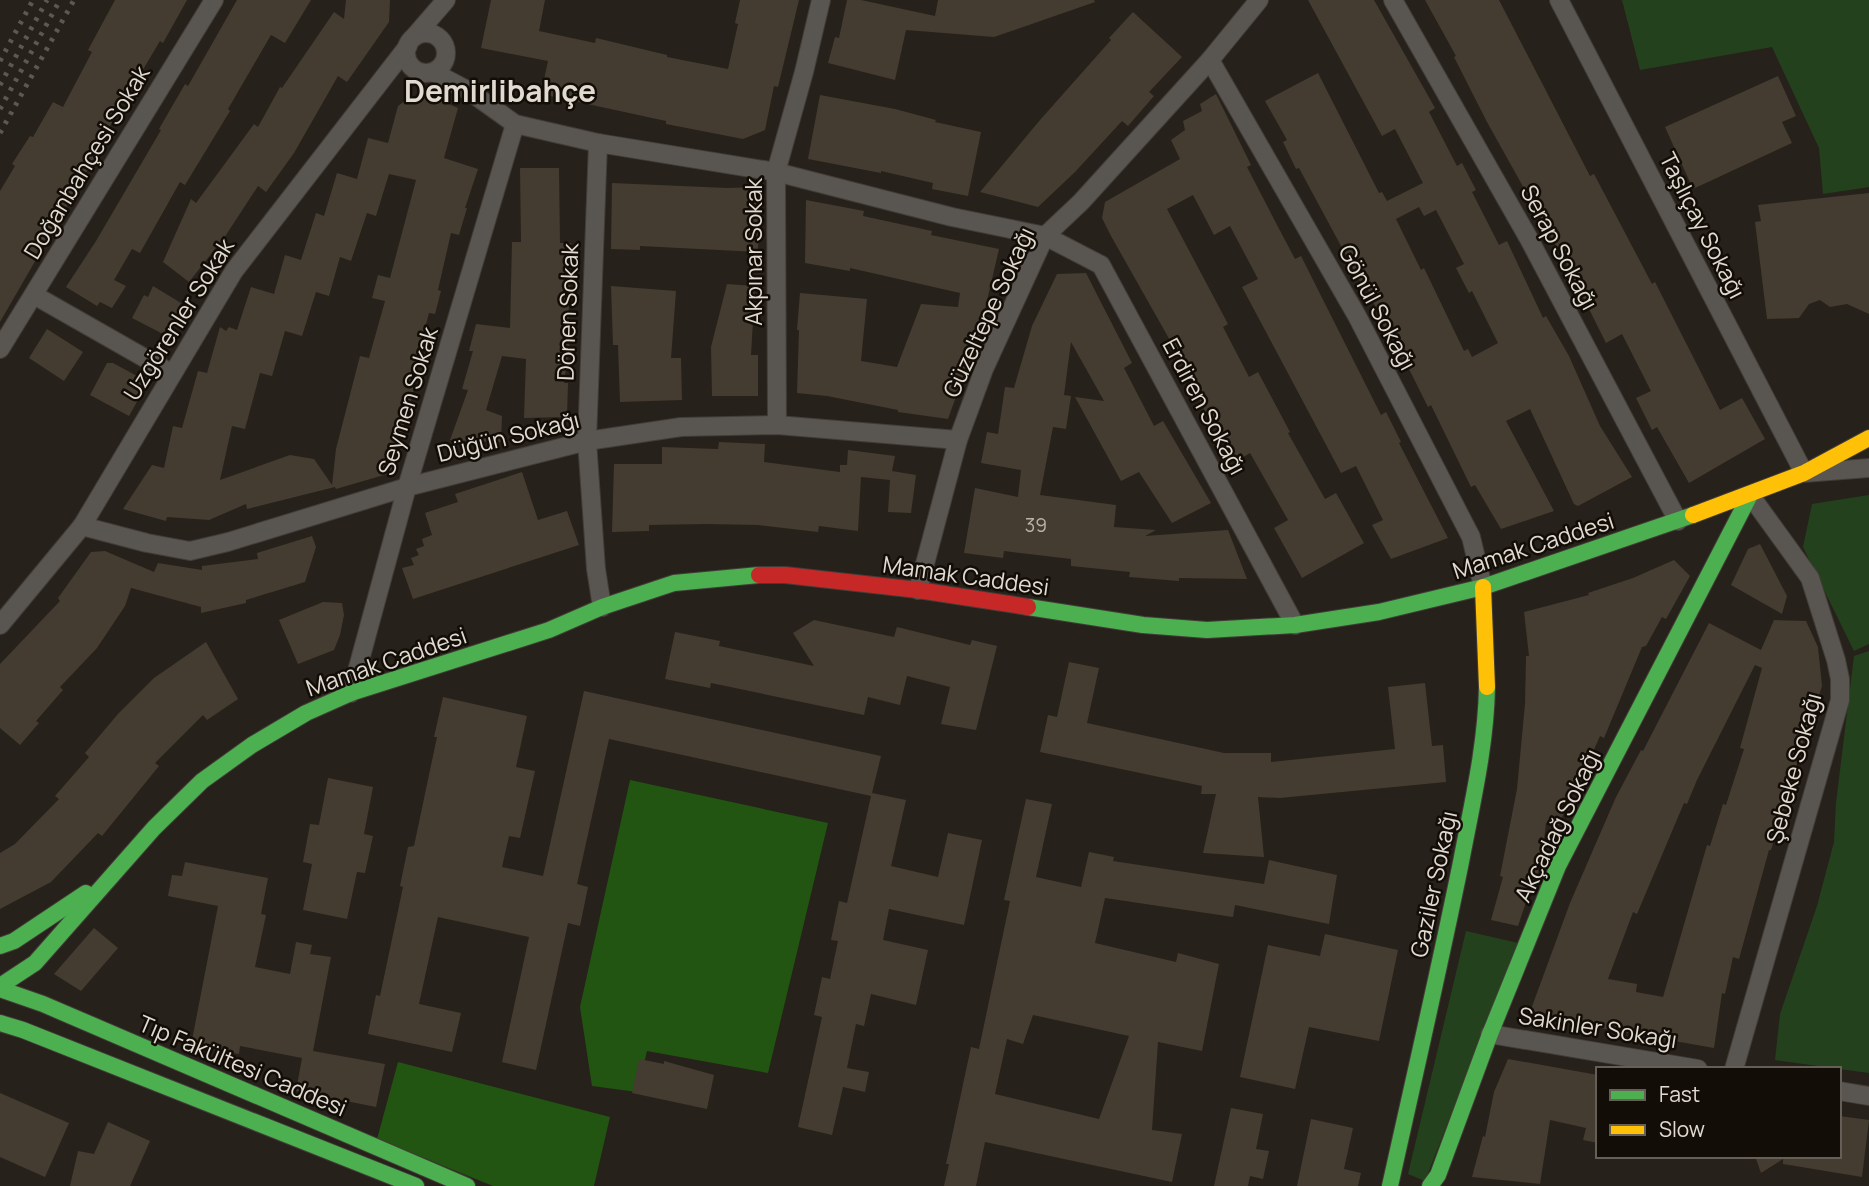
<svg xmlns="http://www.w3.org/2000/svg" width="1869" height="1186" font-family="Manrope,sans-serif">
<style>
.green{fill:#24411d}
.forest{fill:#215511}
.building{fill:#443c30;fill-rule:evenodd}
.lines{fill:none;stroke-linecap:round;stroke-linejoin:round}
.street-casing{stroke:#423c37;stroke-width:20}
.fast-casing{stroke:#423c37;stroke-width:18}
.slow-casing{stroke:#423c37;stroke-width:18}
.jam-casing{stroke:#423c37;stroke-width:18}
.street{stroke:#595550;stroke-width:18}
.fast{stroke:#4caf50;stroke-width:16}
.slow{stroke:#ffc107;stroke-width:16}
.jam{stroke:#c62828;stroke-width:16}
.rail{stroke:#5d5854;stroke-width:5;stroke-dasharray:3.5 7;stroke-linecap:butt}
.labels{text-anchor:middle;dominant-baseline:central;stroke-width:5;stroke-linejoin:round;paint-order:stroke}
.number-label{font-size:19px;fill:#bab2a9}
.street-label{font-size:23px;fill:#e1dad1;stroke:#120d07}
.district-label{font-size:30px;font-weight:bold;fill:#e1dad1;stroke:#120d07}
</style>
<rect width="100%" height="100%" fill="#27211b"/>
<g class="green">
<path d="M1622,0H1869V187L1823,194L1819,148L1772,47L1640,70Z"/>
<path d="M1869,495V644L1854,651L1803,547L1812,504Z"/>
<path d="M1869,651V1073L1775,1060L1780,1014L1817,906L1834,842L1836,803L1854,656Z"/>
<path d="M1466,931L1518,943L1425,1181L1408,1174Z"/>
</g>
<g class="forest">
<path d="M630,780L828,823L768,1073L647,1051L637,1092L592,1086L580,1007Z"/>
<path d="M398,1062L610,1117L594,1186H493L377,1139Z"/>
</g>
<g class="building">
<path d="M115,0H187L163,43L160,41L138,78L136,77L107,132L109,133L0,322V191L15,166L12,164L30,136L33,137L53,102L63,107L92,52L88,50Z"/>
<path d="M237,0H311L285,43L271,35L228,109L230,111L185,185L180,182L140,253L132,249L114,280L126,286L112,308L100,302L97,306L66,287L96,241L161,130L159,129L185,84L188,86Z"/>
<path d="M346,0H390L389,22L347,82L338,76L294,153L266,192L258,186L226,235L189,282L163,262L191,199L196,203L254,124L258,127L280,87L282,88L334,12L344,19Z"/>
<path d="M491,0H545L539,31L595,43L596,38L667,55V57L728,69L738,24L735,23L740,0H799L778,87L774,86L765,130L743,139L666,124V121L541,94L548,61L481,48Z"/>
<path d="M847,0H861L935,16L938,0H1094L1095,2L994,37L906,30L895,80L828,63L835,37L839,38Z"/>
<path d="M1308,0H1374L1435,108L1429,112L1457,166L1462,163L1476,190L1472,192L1499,245L1507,241L1543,318L1546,316L1569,356L1600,426L1632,477L1578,506L1574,504L1530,409L1506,421L1554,511L1501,529L1475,485L1471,487L1431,405L1428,407L1388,327L1385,329L1365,283L1362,285L1299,168L1296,169L1283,142L1287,140L1265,101L1318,73L1379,193L1382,192L1387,201L1423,183L1395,129L1382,136ZM1419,207L1424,216L1436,210L1464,264L1456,268L1469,293L1472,291L1498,343L1472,357L1468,349L1464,351L1424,268L1421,270L1396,219Z"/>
<path d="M1425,0H1499L1590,176L1594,174L1652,284L1655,282L1720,410L1742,398L1765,439L1689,483L1657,427L1652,430L1636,398L1651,391L1622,334L1606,343L1569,269L1487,122L1454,57L1456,56Z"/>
<path d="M1133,12L1182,57L1149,92L1154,96L1128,126L1122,121L1075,172L1038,207L980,192L1040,120L1111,40L1109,38Z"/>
<path d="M1778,76L1796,116L1782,122L1792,143L1693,189L1665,127Z"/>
<path d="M1216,94L1251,165L1247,167L1276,223L1295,259L1301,256L1381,415L1386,412L1401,442L1399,443L1448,538L1391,559L1372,525L1383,520L1356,466L1341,473L1242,287L1258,279L1230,226L1214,235L1193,195L1167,209L1228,324L1223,327L1249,377L1258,372L1290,432L1288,433L1325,499L1336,493L1364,543L1302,578L1274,528L1288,520L1250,453L1235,462L1215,426L1213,428L1176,351L1111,236L1102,218L1105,202L1180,159L1171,140L1185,130L1183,121L1202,111L1200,104Z"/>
<path d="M820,95L895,109L936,120L935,122L981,132L968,196L932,189L933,183L881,171V173L808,159Z"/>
<path d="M420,96L432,97L458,108L444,158L478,169L465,208H467L459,235L451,233L438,290L441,291L435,314L429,313L414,370L419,371L391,473L336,489L335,487L247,509L246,504L209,520L167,517L166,521L123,509L152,465L164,468L173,426L182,428L198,371L207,373L220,327L226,331L229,327L237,330L251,287L274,294L285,255L301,260L316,213L324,216L337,173L357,179L368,138L388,143L398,106L406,100ZM389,174L416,180L390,278L378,275L372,298L385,301L369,358L360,356L336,449L332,485L314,459L290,455L220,480L232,426L245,429L260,373L272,376L285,331L302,336L316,292L329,296L340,257L351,261L367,213L376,216Z"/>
<path d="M520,168H559L560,243H571L568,333H571L564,383H568L567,417L524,418L526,359L502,356L486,410L502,416L501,442L450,440L468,390L462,389L473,351H469L476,324L510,328L512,242H521Z"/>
<path d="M612,183L727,188L759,187L758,252L640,246V250L611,249Z"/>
<path d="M1869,193V314L1847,304L1830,307L1820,300L1809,304L1799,318L1767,319L1755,222L1761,221L1758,205Z"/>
<path d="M806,200L864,211L863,216L932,231L931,235L999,249L983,318L987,319L971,363H968L948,419L898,412V410L827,396L797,393L799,330H797L800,293L867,299L861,361L897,367L921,304L958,307L960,293L850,268V271L805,263Z"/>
<path d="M1086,273L1132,363L1124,368L1154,426L1163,421L1211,503L1172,523L1139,472L1121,481L1075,397L1104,401L1071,342L1064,395L1071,396L1066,429L1053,427L1040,495L1116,505L1114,527L1156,530L1145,536L1228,530L1247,579L1179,578V581L1129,577L1130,572L1071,566V559L1004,551L1003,558L964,553L975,488L1018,497L1021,470L981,463L987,432L998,434L1005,387L1014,388L1032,326L1057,274Z"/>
<path d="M727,284L755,286L751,355H758V396H712L711,347Z"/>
<path d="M153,286L181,303L167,336L132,318L144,295L148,297Z"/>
<path d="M611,286L676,291L671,358H681L682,400L620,402L618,345H613Z"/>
<path d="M47,329L83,352L64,381L29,358Z"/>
<path d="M107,363H113L148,382L129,416L90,395Z"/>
<path d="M719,442L765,444L764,462L840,472V465H847L848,450L895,456L892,471L916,475L911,513L888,512L890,480L861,477L858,531L819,526L818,532L758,525L706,524L649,525V531L612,532L614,464H662V447L718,449Z"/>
<path d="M522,472L538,520L567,511L579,545L413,599L402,568L414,565L411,558L419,555L416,549L424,546L422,539L432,535L425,513L458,502L455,494Z"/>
<path d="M312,536L316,547L305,582L246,600V603L201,613V607L131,588L125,606L97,648L60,687L63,690L36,721L39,723L20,745L0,728V664L60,601L58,598L91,552L105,551L154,572L158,563L202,570V566L258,559L257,553Z"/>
<path d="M1760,544L1787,596L1782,614L1731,585L1748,549Z"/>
<path d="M1674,560L1690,576L1666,619L1662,617L1646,646L1642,647L1604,738L1600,736L1588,763L1586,762L1561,808L1565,810L1559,825L1546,823L1542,857L1537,877L1535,884H1532L1518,926L1491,920L1503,877L1500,876L1517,789L1525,704L1526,656H1529L1524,612L1589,595L1588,593L1633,578Z"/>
<path d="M323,602L342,603L344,615L340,635L334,650L298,664L279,620Z"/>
<path d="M814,620L894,637L897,627L970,645L972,640L997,646L976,730L941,724L950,687L907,676L900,705L868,697L864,715L711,683L710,688L665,679L675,632L720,641L719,646L814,666L793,633Z"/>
<path d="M1774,620L1806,621L1818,647L1822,686L1812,718L1810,717L1793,779L1771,850H1769L1739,959L1733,957L1725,994L1722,993L1714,1048L1589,1026L1530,1012L1570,903L1616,797L1641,750L1643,751L1709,623L1761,650ZM1755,665L1762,668L1740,748L1744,749L1726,805L1723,804L1710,846L1707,845L1663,997L1636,992L1637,984L1608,979L1633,912L1637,914L1684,803L1687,804L1697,780Z"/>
<path d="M206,642L238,699L207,720L203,715L155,763L159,766L102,836L98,833L51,882L0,909V853L15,844L59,799L55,796L89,757L85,753L118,714L154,678Z"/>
<path d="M1069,662L1099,668L1087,723L1224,753H1271V762L1395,749L1388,687L1425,683L1432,746L1443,745L1446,782L1280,798L1258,797L1264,857L1203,853L1216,794H1201L1202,786L1040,752L1048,715L1057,717Z"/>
<path d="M584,691L881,756L872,793L906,800L891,866L938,877L948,833L982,840L964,925L889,909L883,940L928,950L916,1005L871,994L864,1026L856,1024L847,1068L869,1072L865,1092L843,1087L832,1135L798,1127L822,1017L814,1015L822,977L830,979L838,941L831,940L839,901L847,903L871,796L609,739L577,884L588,887L580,926L568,923L536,1070L502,1062L529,937L438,917L419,1004L461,1013L452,1052L368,1034L376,995L380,996L403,887L400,886L408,847L414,846L437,737H434L443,697L527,716L516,767L535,771L520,838L509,836L502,867L543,876Z"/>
<path d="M328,778L373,787L364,834L373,836L365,873L357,872L347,919L303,910L312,864L303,862L310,824L319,825Z"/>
<path d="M1026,799L1052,804L1036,877L1081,887L1089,852L1114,857L1113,861L1264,884L1269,860L1337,875L1329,924L1235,905L1233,917L1105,898L1095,943L1176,962L1178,953L1219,964L1202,1051L1158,1042L1152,1130L1182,1134L1172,1182L985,1142L976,1186H944L949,1164H946L971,1047L979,1049L1010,901L1004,900ZM1033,1015L1129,1036L1099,1119L995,1094L1007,1039L1023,1044Z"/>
<path d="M185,862L268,878L261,914L266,915L255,967L290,974L296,942L312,945L310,954L331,957L313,1051L385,1064L376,1107L296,1091L302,1058L240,1046L239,1054L191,1045L218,906L168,896L172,875L182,876Z"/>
<path d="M94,928L118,948L81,991L54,974Z"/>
<path d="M1325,934L1398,950L1379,1041L1309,1027L1295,1089L1240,1077L1268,945L1320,956Z"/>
<path d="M639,1059L664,1064V1061L714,1075L707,1109L632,1093Z"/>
<path d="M1508,1059L1598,1075V1143L1583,1140L1586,1128L1550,1120L1540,1184L1472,1177L1483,1136L1485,1137L1494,1092Z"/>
<path d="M0,1093L69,1123L45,1177L0,1157Z"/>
<path d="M1231,1108L1263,1114L1256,1149L1269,1151L1263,1179L1250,1176L1248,1186H1214Z"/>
<path d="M1839,1116L1869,1120L1862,1177L1783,1164V1159L1761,1173L1755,1156H1839Z"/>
<path d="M1311,1119L1353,1128L1344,1169L1361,1173L1358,1186H1297Z"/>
<path d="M108,1122L150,1141L130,1186H70L78,1151L94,1154Z"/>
</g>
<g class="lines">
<g class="street-casing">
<g id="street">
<path d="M1393,0L1529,239L1678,521"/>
<path d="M1559,0L1804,473L1869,468"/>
<circle cx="426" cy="53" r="20"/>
<path d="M414,37L446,0"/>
<path d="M1210,60L1357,316L1471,537L1483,587"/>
<path d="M433,72L469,91L515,124L598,143L776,172L952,217L1045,236L1101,265L1295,625"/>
<path d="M598,143L587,441L596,569L602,607"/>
<path d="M34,295L171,373"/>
<path d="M0,349L214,0"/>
<path d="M777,425L776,172L804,72L821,0"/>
<path d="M82,526L147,543L190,551L228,542L407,487L587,441L681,427L777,425L958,440"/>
<path d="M918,590L958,440L984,369L1045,236L1081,202L1210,60L1259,0"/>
<path d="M0,625L82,526L234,271L408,46"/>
<path d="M351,693L407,487L515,124"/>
<path d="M1490,1034L1698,1069"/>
<path d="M1734,1069L1840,700V679L1836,660L1810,578L1750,495"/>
<path d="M1839,1091L1869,1096"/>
</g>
</g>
<g class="fast-casing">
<g id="fast">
<path d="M1028,607L1143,625L1207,630L1295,625L1379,612L1483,587L1693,515"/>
<path d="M0,946L14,941L86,893"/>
<path d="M0,986L35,963L154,828L202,781L252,745L306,713L351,693L549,630L602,607L674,583L759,575"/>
<path d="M0,989L43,1004L467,1186"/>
<path d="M0,1023L23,1030L416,1186"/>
<path d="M1390,1186C1414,1078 1439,970 1461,862C1472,804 1486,746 1487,687"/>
<path d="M1430,1186L1438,1175L1490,1034L1558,866L1750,495"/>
</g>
</g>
<g class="slow-casing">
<g id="slow">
<path d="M1693,515L1804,473L1869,438"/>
<path d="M1483,587L1487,687"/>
</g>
</g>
<g class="jam-casing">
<path id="jam" d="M759,575H785L918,590L1028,607"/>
</g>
<use href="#street" class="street"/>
<use href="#fast" class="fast"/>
<use href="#slow" class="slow"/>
<use href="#jam" class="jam"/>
<g class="rail">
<path d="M0,61L33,0"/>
<path d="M0,85L47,0"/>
<path d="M0,109L60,0"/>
<path d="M0,133L74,0"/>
</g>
</g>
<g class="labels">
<g class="number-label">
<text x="1036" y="525">39</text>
</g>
<g class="street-label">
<text transform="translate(86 162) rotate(-59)">Doğanbahçesi Sokak</text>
<text transform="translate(1703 225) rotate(63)">Taşlıçay Sokağı</text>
<text transform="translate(1560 247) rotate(62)">Serap Sokağı</text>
<text transform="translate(753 252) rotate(-90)">Akpınar Sokak</text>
<text transform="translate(1378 307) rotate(62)">Gönül Sokağı</text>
<text transform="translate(567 312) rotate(-88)">Dönen Sokak</text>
<text transform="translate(988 312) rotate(-65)">Güzeltepe Sokağı</text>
<text transform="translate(178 319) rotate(-58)">Uzgörenler Sokak</text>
<text transform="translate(407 401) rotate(-73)">Seymen Sokak</text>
<text transform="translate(1205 406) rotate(62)">Erdiren Sokağı</text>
<text transform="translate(508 436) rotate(-14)">Düğün Sokağı</text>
<text transform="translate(1533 545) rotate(-18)">Mamak Caddesi</text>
<text transform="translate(966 575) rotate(8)">Mamak Caddesi</text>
<text transform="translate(386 661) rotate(-19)">Mamak Caddesi</text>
<text transform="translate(1793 768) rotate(-75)">Şebeke Sokağı</text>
<text transform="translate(1557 825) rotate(-64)">Akçadağ Sokağı</text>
<text transform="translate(1433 884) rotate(-78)">Gaziler Sokağı</text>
<text transform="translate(1598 1027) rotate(9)">Sakinler Sokağı</text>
<text transform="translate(243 1065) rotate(23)">Tıp Fakültesi Caddesi</text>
</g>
<g class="district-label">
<text x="500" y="90">Demirlibahçe</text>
</g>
</g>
<rect x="1596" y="1067" width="245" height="91" fill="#120d07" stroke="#655f58" stroke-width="2"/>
<rect x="1610" y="1090" width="35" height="10" fill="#4caf50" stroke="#655f58" stroke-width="2"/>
<text x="1659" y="1102" font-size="21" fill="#e1dad1">Fast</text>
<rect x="1610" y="1125" width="35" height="10" fill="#ffc107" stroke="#655f58" stroke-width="2"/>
<text x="1659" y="1137" font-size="21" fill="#e1dad1">Slow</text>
</svg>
